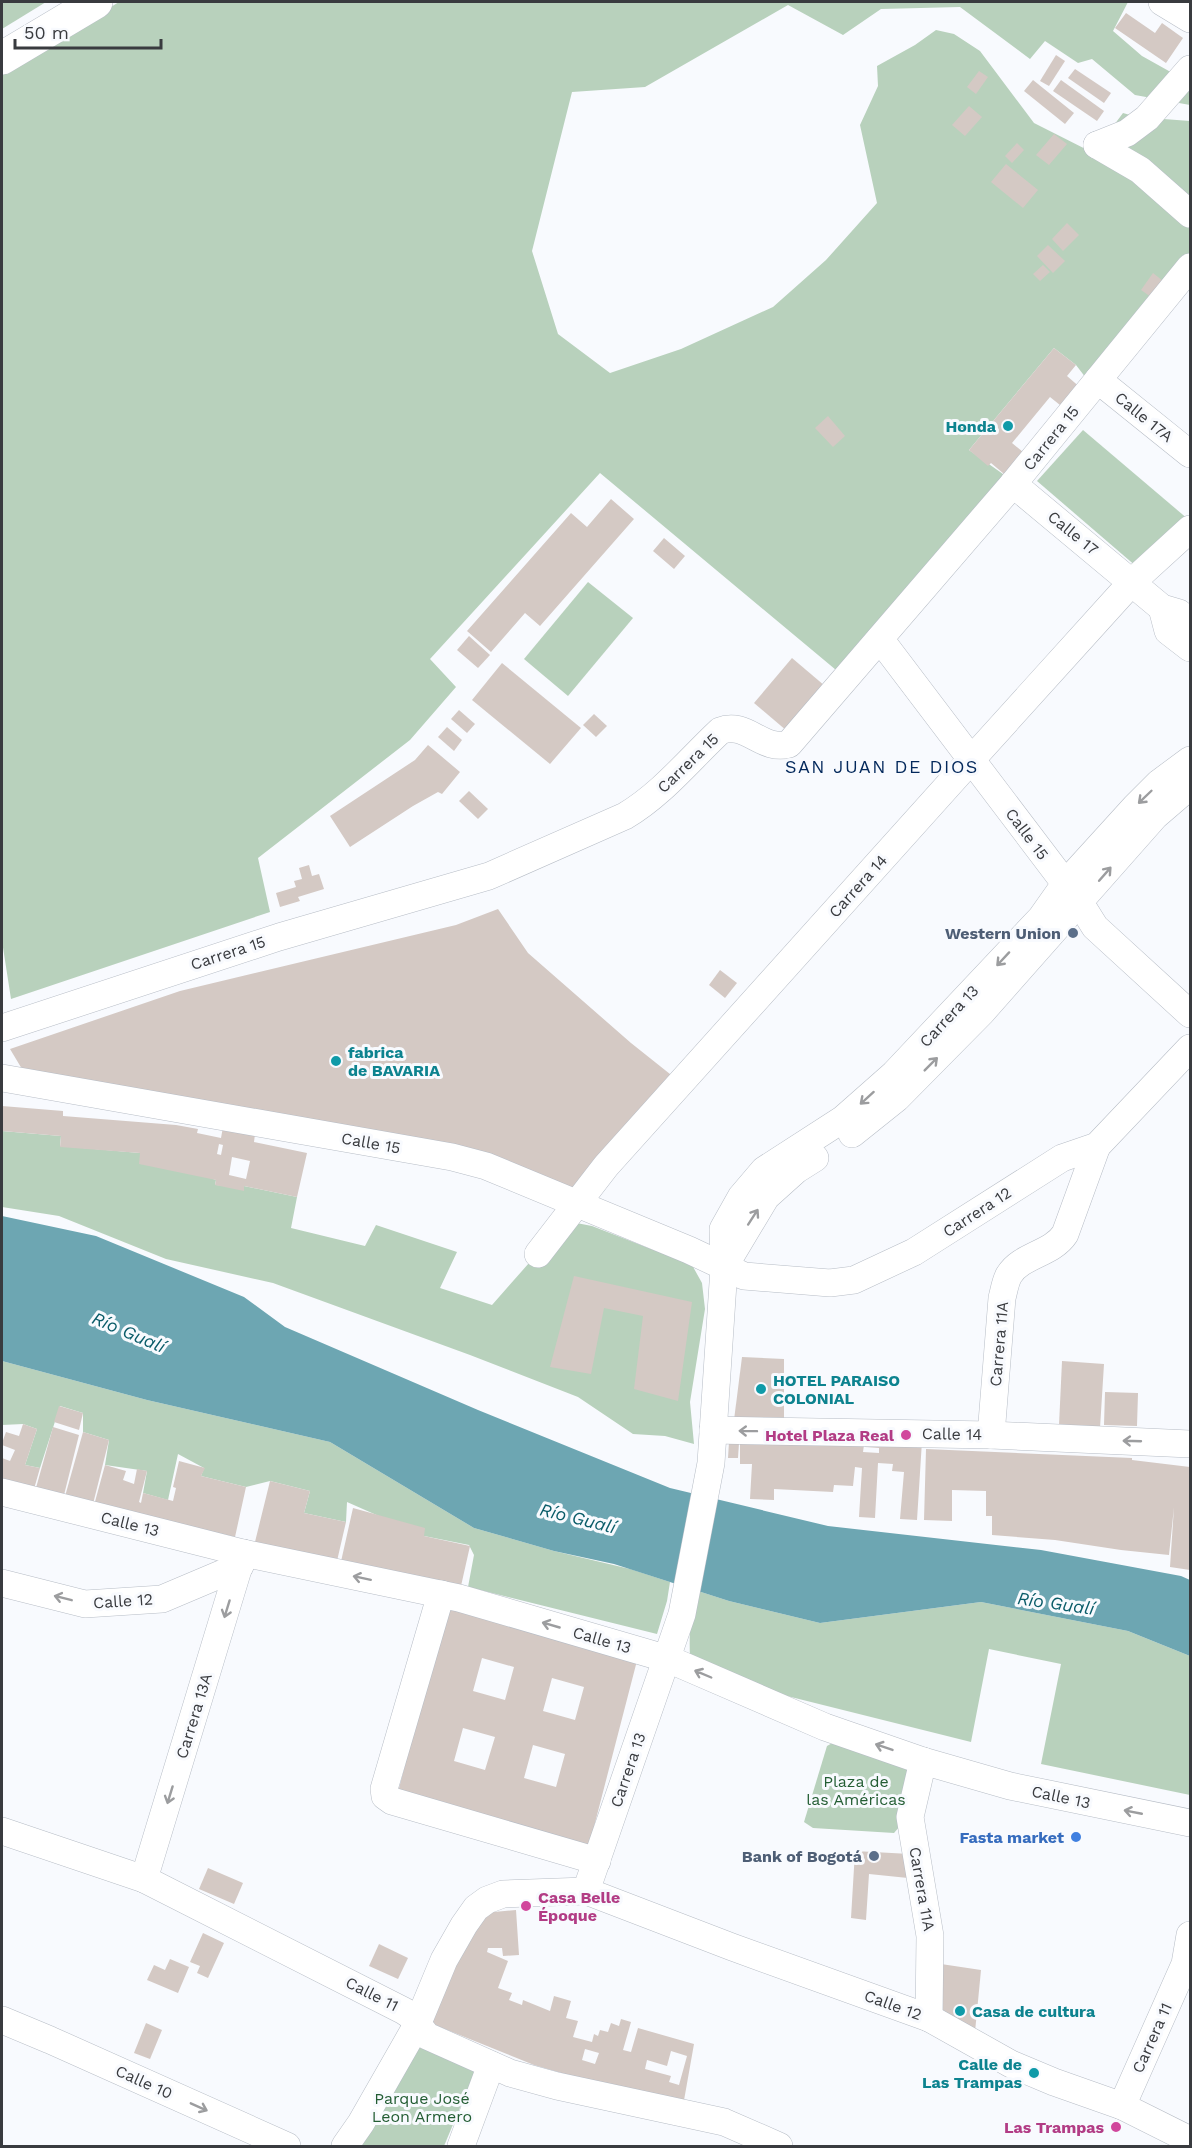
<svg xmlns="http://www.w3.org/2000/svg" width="1192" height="2148" font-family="'Work Sans',sans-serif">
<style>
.green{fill:#b8d1bc}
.water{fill:#6da6b2}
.building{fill:#d4c9c4;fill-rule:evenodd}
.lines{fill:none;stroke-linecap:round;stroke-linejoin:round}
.minor-casing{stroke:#b7bdc6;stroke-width:28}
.highway-casing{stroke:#b7bdc6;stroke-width:34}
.minor{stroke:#fff;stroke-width:27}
.highway{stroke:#fff;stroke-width:33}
.oneway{stroke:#9c9d9f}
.culture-dot{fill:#0f9aa8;stroke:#f8fafe;stroke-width:2}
.service-dot{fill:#5c6f8a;stroke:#f8fafe;stroke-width:2}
.hotel-dot{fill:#d1479c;stroke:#f8fafe;stroke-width:2}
.shop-dot{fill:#3f7fe0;stroke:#f8fafe;stroke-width:2}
.labels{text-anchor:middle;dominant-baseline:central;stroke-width:6;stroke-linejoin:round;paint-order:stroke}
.street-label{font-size:16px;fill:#393b3f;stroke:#f8fafe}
.culture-label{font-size:16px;font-weight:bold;fill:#0d838f;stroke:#f8fafe;text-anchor:start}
.service-label{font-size:16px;font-weight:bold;fill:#4e5e75;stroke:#f8fafe;text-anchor:end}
.hotel-label{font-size:16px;font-weight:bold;fill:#b23c85;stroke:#f8fafe;text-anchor:end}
.park-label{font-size:16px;fill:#235d33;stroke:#f8fafe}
.shop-label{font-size:16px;font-weight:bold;fill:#366cbe;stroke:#f8fafe;text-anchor:end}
.neighbourhood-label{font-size:18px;letter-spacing:1.5px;fill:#03285b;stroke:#f8fafe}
.water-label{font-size:18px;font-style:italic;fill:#0a5c69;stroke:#f8fafe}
</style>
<rect width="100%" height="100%" fill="#f8fafe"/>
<g class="green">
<path d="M2,2H46L2,29Z"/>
<path d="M119,2H1128L1113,31L1142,56L1176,75L1190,70V105L1135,95L1092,59L1078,63L1045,41L1030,59L960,7L881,9L843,35L788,5L645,87L572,92L532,251L558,334L610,373L681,349L773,307L826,260L877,203L860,125L878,86L877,66L915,45L936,30L954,34L980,51L1034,123L1137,175L1190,224V258L1089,382L1076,365L1054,348L969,450L1010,479L842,675L600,473L430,659L456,687L410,740L258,858L270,912L11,999L2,941V74Z"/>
<path d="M1123,113L1137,117L1190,121V205L1108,144L1114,125Z"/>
<path d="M1083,430L1189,520L1137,567L1037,481Z"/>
<path d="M588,582L633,618L568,696L524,659Z"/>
<path d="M2,1131L61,1136L60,1146L140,1153L216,1180L215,1185L244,1186L297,1197L291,1228L365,1246L376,1225L457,1252L440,1288L492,1305L566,1221L592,1226L692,1265L702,1283L705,1309L690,1402L694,1444L665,1436L633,1434L578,1397L470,1355L273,1283L166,1259L59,1216L2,1207Z"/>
<path d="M2,1361L147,1400L330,1442L474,1528L554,1551L630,1569L670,1582L667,1601L657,1634L468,1587L474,1555L469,1545L424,1536L347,1502L346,1522L304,1513L310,1491L270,1481L246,1487L201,1476L204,1468L178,1454L168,1500L143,1493L147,1471L105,1465L109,1440L83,1432V1413L60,1406L40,1468L25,1465L37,1429L23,1424L2,1425Z"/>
<path d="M698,1591L729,1601L820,1623L981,1602L1128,1631L1190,1656V1795L1041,1764L1061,1664L989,1649L971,1742L783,1695L690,1658C689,1635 690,1613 698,1591Z"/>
<path d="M834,1742L909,1764L900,1826L894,1833L813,1828L804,1822L827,1746Z"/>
<path d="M415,2045L475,2072L444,2146H359Z"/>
</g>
<path class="water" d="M2,1216L96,1236L244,1297L285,1327L478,1410L670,1488L828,1526L1041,1550L1181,1576L1190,1580V1656L1128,1631L981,1602L820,1623L729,1601L614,1564L554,1551L474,1528L330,1442L147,1400L2,1361Z"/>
<g class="building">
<path d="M1126,13L1155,33L1162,23L1183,38L1166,63L1115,28Z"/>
<path d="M1056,55L1065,61L1049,86L1040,81Z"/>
<path d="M1075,69L1111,93L1104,103L1068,78Z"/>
<path d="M979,71L988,77L976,94L967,87Z"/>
<path d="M1033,80L1074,113L1065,124L1024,91Z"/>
<path d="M1061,80L1104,111L1097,121L1053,91Z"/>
<path d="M969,106L982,117L965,136L952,125Z"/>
<path d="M1054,134L1067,144L1049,165L1036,155Z"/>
<path d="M1017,143L1024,150L1012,163L1005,156Z"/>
<path d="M1006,164L1038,190L1023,208L991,182Z"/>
<path d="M1067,223L1079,235L1063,251L1052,239Z"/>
<path d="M1048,245L1065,261L1053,273L1037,256Z"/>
<path d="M1043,265L1050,272L1040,281L1033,274Z"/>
<path d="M1153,273L1163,281L1151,297L1141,290Z"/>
<path d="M1054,348L1076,365L1067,376L1082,389L1065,409L1050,397L1012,443L1029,457L1010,479L991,463L988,466L969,450Z"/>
<path d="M828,416L845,436L833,447L815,428Z"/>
<path d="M611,499L634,519L540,626L525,613L491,652L467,631L571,513L587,527Z"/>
<path d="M664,538L685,556L674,569L653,551Z"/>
<path d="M469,636L490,655L478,668L457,650Z"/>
<path d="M792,658L825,686L787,731L754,703Z"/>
<path d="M502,663L581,728L550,764L472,700Z"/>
<path d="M459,710L475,724L467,733L451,719Z"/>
<path d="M594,714L607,726L596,737L583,725Z"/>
<path d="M447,727L462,740L454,751L438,737Z"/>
<path d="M428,745L460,772L442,794L438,792L413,806L350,847L330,816L415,760Z"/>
<path d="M469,791L488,809L478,819L459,801Z"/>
<path d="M309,865L312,876L319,874L324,889L298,897L300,901L280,907L276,893L296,887L294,881L302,879L299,868Z"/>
<path d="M498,909L528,953L631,1043L675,1078L574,1190L25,1074L10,1049L180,991L456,925Z"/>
<path d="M720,970L737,983L725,998L709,985Z"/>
<path d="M2,1106L63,1111V1116L176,1125L198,1129L197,1133L221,1138L223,1127L255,1134L254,1142L307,1153L297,1197L244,1186V1191L215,1185L216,1180L139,1164L140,1153L60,1147L61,1136L2,1131ZM219,1144L223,1145L221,1155L217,1154ZM232,1157L250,1161L246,1179L229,1175Z"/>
<path d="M574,1276L692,1302L678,1401L634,1389L643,1316L604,1308L591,1374L550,1367Z"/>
<path d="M742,1357L784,1359V1421L734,1420Z"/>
<path d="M1062,1361L1104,1364L1100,1428L1059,1425Z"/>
<path d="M1105,1392L1138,1393L1137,1426L1104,1425Z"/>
<path d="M59,1406L83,1413L79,1430L54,1422Z"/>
<path d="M23,1424L37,1429L25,1465L40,1468L32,1496L2,1487V1458L10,1461L15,1450L2,1445V1443L6,1432L19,1436Z"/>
<path d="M53,1427L79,1435L62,1503L34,1495Z"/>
<path d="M83,1432L109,1440L92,1508L64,1500Z"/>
<path d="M866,1437L922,1441L917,1520L900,1519L904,1472L892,1471L893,1464L878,1463L875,1518L859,1517L862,1468L855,1467L853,1486L834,1485L833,1492L774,1489V1500L750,1499L752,1464H740V1444L864,1445L863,1452L879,1453V1448L865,1447Z"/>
<path d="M729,1442L739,1443L738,1458H728Z"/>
<path d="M926,1449L1132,1458V1460L1190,1467V1570L1170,1567L1174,1507L1169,1555L1121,1550L1055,1540L992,1535V1516H986V1491L952,1490V1521L924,1520Z"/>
<path d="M179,1461L205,1468L201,1476L246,1487L235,1537L214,1532L212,1539L93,1509L105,1465L126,1471L123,1480L134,1484L137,1469L147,1471L139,1502L141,1503L143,1493L173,1501L176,1488L173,1487Z"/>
<path d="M270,1481L310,1491L304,1513L346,1522L337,1561L254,1546Z"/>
<path d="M353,1508L425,1528L424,1536L470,1546L461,1586L340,1566Z"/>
<path d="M447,1603L639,1653L589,1846L397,1796ZM482,1658L514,1667L505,1700L473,1691ZM552,1678L584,1687L575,1720L543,1711ZM463,1728L495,1737L485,1770L454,1761ZM533,1745L565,1754L556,1787L524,1778Z"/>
<path d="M855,1851L910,1854L908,1878L869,1874L866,1920L851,1918Z"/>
<path d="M208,1868L243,1883L234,1904L199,1889Z"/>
<path d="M516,1910L519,1955L503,1956L502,1948H488L487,1952L508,1961L498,1988L512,1993L509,2000L522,2005L523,2000L550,2011L554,1996L571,2001L566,2018L578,2021L573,2037L592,2042L594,2034L598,2036L600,2030L608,2032L611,2023L619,2026L621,2019L631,2022L623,2050L631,2052L638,2028L694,2044L683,2106L620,2090L534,2065L430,2023L452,1972L483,1913ZM585,2049L599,2053L595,2064L582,2060ZM671,2051L687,2056L679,2085L669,2082L671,2076L645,2069L647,2060L667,2066Z"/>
<path d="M203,1933L224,1943L208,1978L197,1973L200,1966L190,1962Z"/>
<path d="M379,1944L408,1958L398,1979L369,1966Z"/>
<path d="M170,1959L189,1967L178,1993L147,1980L154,1965L165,1970Z"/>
<path d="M941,1964L981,1970L975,2032L936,2012Z"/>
<path d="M146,2023L162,2030L150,2059L134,2053Z"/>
</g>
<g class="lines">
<g class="minor-casing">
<g id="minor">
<path d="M1162,2L1190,19"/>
<path d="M1097,145L1127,133L1147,118L1190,69"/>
<path d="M1097,145L1140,170L1190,214"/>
<path d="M1098,380L1190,454"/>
<path d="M1013,484L1162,608L1179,613L1190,622"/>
<path d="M1162,608L1168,631L1190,648"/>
<path d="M880,639L1080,903L1095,927L1190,1014"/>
<path d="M2,1028L279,937L489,876L625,816C662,794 689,760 720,731C746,720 762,752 789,744L1013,484L1190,267"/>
<path d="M2,1078L452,1157L486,1166L689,1250L744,1276L830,1283L854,1280L914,1252L1062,1158L1097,1146L1190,1048"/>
<path d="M852,1134L897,1098L981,1013L1155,816L1190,786"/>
<path d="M538,1254L606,1166L971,760L1132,582L1190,529"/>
<path d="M727,1262L766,1197L796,1170L815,1158"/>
<path d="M713,1430L991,1435L1190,1444"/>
<path d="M991,1435L1002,1298C1004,1291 1005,1282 1009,1275C1021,1255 1052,1254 1065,1234L1097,1146"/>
<path d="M2,1492L243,1553L459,1598L668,1659L825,1727L923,1761L1010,1786L1190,1823"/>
<path d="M2,1583L85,1604L162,1599L240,1566"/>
<path d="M441,1594L384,1789L385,1796L392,1801L597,1861"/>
<path d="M923,1761L910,1817L930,1936L929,2018"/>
<path d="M2,1831L144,1879L404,2011L410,2015L427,2036L510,2073L557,2086L724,2122L779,2146"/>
<path d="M144,1879L243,1553"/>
<path d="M586,1891L682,1614L711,1463L724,1268L723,1229L741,1197L764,1170L843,1119L894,1074L1041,918L1065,884L1135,807L1159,783L1190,760"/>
<path d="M2,2020L50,2040L287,2146"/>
<path d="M1122,2106L1185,1964L1190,1935"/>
<path d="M345,2146L361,2123L417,2025L444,1960L464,1925L476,1908L487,1900L503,1894L586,1891L732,1947L929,2018L1011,2064L1054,2082L1122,2106L1190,2140"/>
<path d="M461,2146L491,2065"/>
</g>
</g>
<g class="highway-casing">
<path id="highway" d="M2,58L96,2"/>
</g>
<use href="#minor" class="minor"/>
<use href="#highway" class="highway"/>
</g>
<defs><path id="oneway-shaft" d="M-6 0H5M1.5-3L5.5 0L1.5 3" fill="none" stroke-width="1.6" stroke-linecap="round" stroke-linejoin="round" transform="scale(1.5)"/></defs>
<g class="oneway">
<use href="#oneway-shaft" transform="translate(1145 797) rotate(136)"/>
<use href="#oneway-shaft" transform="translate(1105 874) rotate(-49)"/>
<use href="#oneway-shaft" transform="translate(1003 959) rotate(133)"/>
<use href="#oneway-shaft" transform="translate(931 1064) rotate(-45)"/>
<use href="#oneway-shaft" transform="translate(867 1098) rotate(138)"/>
<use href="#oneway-shaft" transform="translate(753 1217) rotate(-57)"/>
<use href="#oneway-shaft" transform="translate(748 1431) rotate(-179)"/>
<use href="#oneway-shaft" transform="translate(1132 1441) rotate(-178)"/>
<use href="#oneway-shaft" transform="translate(362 1578) rotate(-168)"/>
<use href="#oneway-shaft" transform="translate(63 1598) rotate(-166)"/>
<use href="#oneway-shaft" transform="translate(227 1609) rotate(107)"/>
<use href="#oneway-shaft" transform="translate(551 1625) rotate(-164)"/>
<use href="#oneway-shaft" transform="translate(703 1674) rotate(-157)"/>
<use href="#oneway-shaft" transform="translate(884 1747) rotate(-161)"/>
<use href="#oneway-shaft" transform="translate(170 1795) rotate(107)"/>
<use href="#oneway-shaft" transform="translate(1133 1812) rotate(-169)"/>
<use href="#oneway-shaft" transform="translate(199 2107) rotate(24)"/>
</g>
<g class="culture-dot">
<circle cx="1008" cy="426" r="6"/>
<circle cx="336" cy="1061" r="6"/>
<circle cx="761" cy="1389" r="6"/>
<circle cx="960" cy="2011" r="6"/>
<circle cx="1034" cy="2073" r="6"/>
</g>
<g class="service-dot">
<circle cx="1073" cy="933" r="6"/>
<circle cx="874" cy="1856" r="6"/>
</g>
<g class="hotel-dot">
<circle cx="906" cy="1435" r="6"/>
<circle cx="526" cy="1906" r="6"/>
<circle cx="1116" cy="2127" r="6"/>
</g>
<circle class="shop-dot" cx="1076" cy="1837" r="6"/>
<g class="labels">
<g class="street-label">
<text transform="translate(1144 417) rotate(39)">Calle 17A</text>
<text transform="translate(1051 438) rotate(-51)">Carrera 15</text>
<text transform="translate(1073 533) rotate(39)">Calle 17</text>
<text transform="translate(688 763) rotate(-44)">Carrera 15</text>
<text transform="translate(1027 834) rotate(53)">Calle 15</text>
<text transform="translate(858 886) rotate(-48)">Carrera 14</text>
<text transform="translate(228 953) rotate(-18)">Carrera 15</text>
<text transform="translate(949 1016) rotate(-47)">Carrera 13</text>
<text transform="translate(371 1143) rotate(10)">Calle 15</text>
<text transform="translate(977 1212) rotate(-33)">Carrera 12</text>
<text transform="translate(999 1344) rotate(-85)">Carrera 11A</text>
<text transform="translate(952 1434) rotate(1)">Calle 14</text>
<text transform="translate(130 1524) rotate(14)">Calle 13</text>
<text transform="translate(123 1601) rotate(-4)">Calle 12</text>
<text transform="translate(602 1640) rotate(16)">Calle 13</text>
<text transform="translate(194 1716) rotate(-73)">Carrera 13A</text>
<text transform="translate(628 1770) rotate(-71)">Carrera 13</text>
<text transform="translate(1061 1797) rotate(12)">Calle 13</text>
<text transform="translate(922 1889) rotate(80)">Carrera 11A</text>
<text transform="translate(372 1994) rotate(27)">Calle 11</text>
<text transform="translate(893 2005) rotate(20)">Calle 12</text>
<text transform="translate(1152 2038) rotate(-66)">Carrera 11</text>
<text transform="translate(144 2082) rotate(24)">Calle 10</text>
</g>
<g class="culture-label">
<text x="996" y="426" text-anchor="end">Honda</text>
<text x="348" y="1052">fabrica<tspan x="348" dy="18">de BAVARIA</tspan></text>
<text x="773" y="1380">HOTEL PARAISO<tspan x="773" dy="18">COLONIAL</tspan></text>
<text x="972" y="2011">Casa de cultura</text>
<text x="1022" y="2064" text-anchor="end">Calle de<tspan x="1022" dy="18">Las Trampas</tspan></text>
</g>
<g class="service-label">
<text x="1061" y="933">Western Union</text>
<text x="862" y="1856">Bank of Bogotá</text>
</g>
<g class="hotel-label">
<text x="894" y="1435">Hotel Plaza Real</text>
<text x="538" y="1897" text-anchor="start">Casa Belle<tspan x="538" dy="18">Époque</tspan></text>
<text x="1104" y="2127">Las Trampas</text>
</g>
<g class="park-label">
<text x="856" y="1781">Plaza de<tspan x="856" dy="18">las Américas</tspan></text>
<text x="422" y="2098">Parque José<tspan x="422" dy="18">Leon Armero</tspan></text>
</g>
<g class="shop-label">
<text x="1064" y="1837">Fasta market</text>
</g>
<g class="neighbourhood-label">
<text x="882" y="766">SAN JUAN DE DIOS</text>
</g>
<g class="water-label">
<text transform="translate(129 1332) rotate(23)">Río Gualí</text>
<text transform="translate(578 1518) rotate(14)">Río Gualí</text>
<text transform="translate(1056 1603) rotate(8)">Río Gualí</text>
</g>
</g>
<rect width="1192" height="2148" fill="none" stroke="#393b3f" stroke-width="6"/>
<path d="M15 39v9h146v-9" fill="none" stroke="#393b3f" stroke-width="3"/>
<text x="24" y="39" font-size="18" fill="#393b3f" stroke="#f8fafe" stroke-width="4.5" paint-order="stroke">50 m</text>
</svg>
